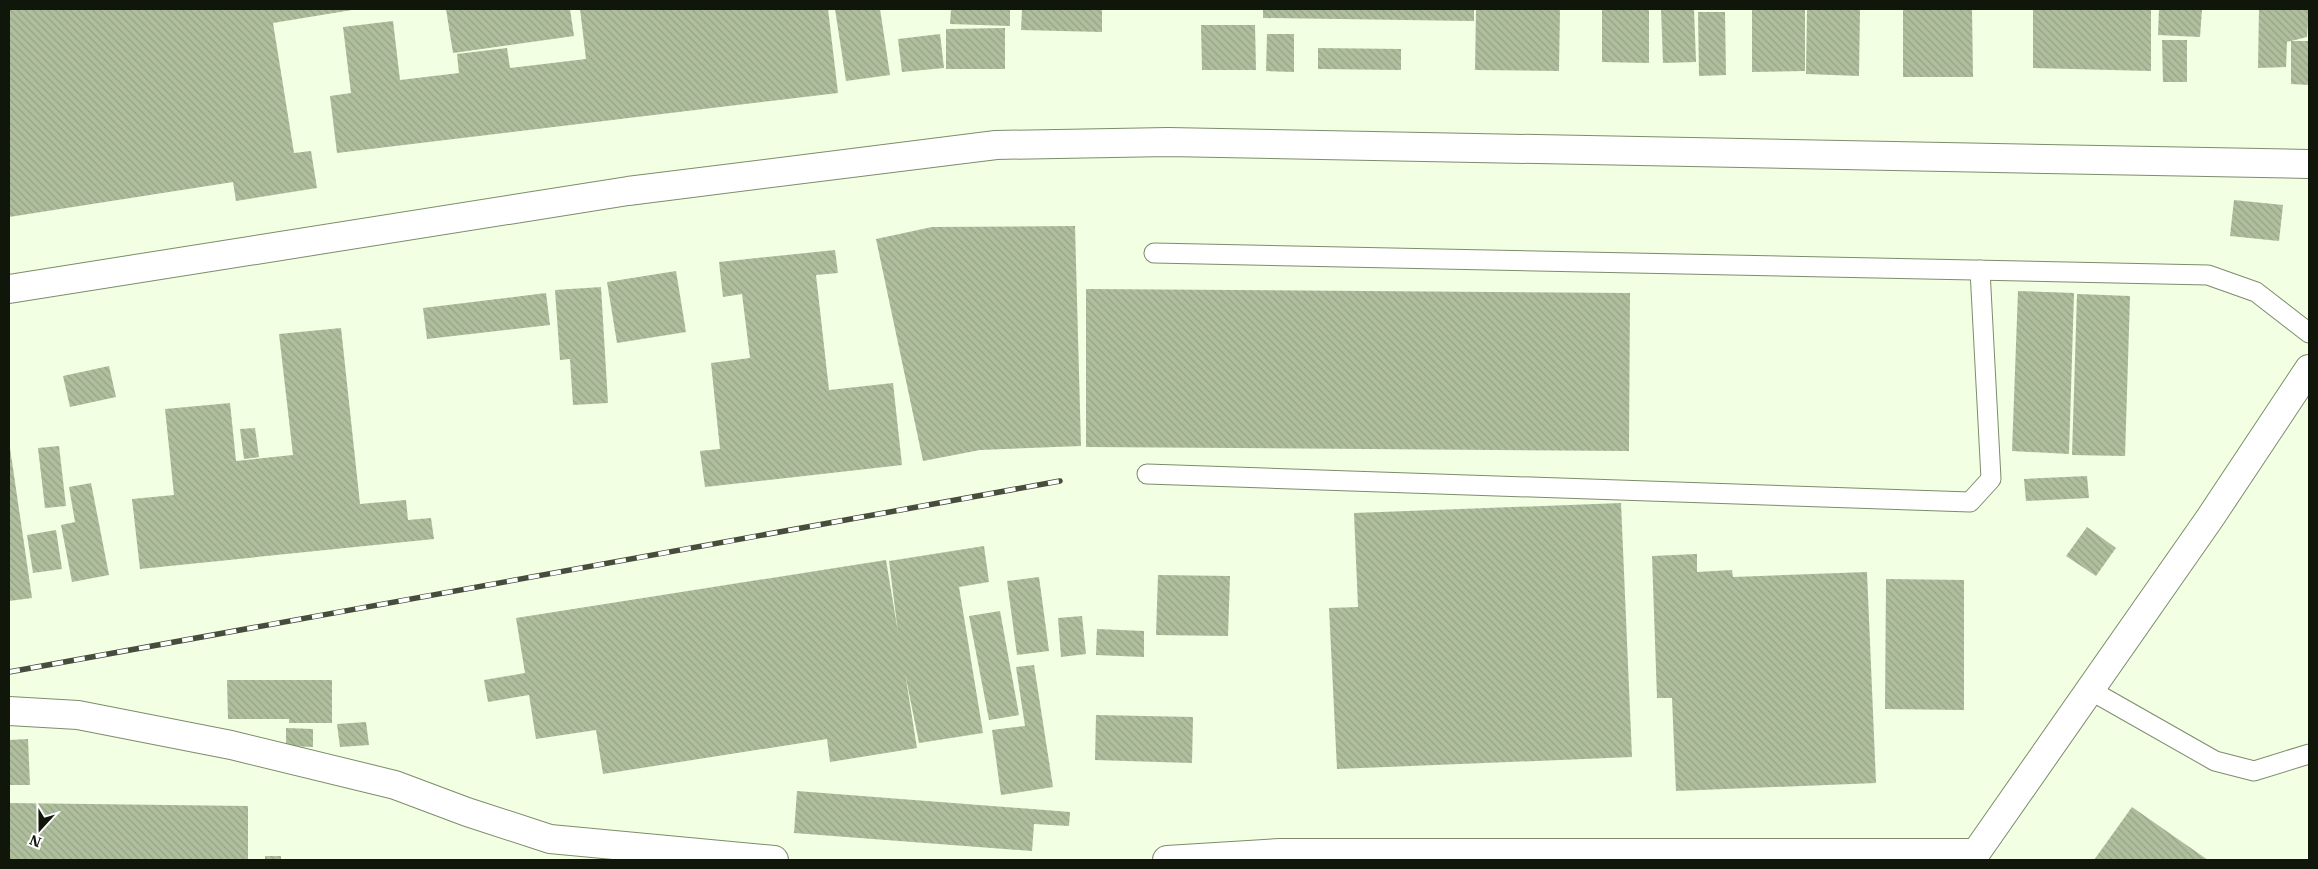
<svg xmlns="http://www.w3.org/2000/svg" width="2318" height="869" font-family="'IBM Plex Serif',serif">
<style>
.building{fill:url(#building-back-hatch)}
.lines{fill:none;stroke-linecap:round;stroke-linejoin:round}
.service-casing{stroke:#7d8c6c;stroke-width:21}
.minor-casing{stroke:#7d8c6c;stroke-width:30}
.service{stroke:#fff;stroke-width:19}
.minor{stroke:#fff;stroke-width:28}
.rail-casing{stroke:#474d3d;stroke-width:5.5}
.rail{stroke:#fff;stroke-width:4;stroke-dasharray:11;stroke-linecap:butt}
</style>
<defs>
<pattern id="building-back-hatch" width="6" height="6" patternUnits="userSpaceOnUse" patternTransform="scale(1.25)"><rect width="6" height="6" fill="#afbf9d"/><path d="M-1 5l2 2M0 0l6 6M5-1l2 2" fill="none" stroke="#96a386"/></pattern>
</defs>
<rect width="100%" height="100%" fill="#f2ffe2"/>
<g class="building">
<path d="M9,9H358L273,23L294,153L311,151L317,188L236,201L233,182L9,217Z"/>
<path d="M446,9H570L574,36L453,53Z"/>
<path d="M580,9H828L838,93L337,153L330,96L351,93L343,27L393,21L400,80L459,73L457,54L507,48L510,68L586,59Z"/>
<path d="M835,9H880L890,75L846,81Z"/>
<path d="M951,9H1010V26L950,24Z"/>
<path d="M1022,9H1102V32L1021,30Z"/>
<path d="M1263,9H1474V21L1263,18Z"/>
<path d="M1476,9H1560L1559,71L1475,70Z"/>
<path d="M1602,9H1649V63L1602,62Z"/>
<path d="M1661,9H1694L1696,62L1663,63Z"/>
<path d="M1752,9H1805V71L1752,72Z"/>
<path d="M1807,9H1860L1859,76L1806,74Z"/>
<path d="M1903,9H1972L1973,77H1903Z"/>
<path d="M2033,9H2151V71L2033,68Z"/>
<path d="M2159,9H2202L2200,37L2158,35Z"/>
<path d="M2259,9H2309L2307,37L2287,42L2286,67L2258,68Z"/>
<path d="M1698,12H1725L1726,75L1699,76Z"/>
<path d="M1201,25H1255L1256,70H1202Z"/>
<path d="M1005,28V69H946V29Z"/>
<path d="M940,34L944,68L902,72L898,39Z"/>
<path d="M1267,34H1294V72L1266,71Z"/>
<path d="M2162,40H2187V82H2163Z"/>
<path d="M2291,41H2309V85L2291,84Z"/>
<path d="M1318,48L1401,49V70L1318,69Z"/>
<path d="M2234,200L2283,205L2279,241L2230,236Z"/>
<path d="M1075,226L1081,446L980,450L923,461L876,239L932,227Z"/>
<path d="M835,250L838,273L816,275L829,390L893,383L902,465L705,487L700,451L720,449L711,363L750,358L742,294L723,297L719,262Z"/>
<path d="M676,271L686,332L617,343L607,282Z"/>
<path d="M601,287L608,403L573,405L570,359L560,360L555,290Z"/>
<path d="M1086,289L1630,293L1629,451L1086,447Z"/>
<path d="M2018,291L2074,293L2069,454L2012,451Z"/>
<path d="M546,293L550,325L427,339L423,308Z"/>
<path d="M2077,294L2130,296L2125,456L2072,455Z"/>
<path d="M341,328L360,504L406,500L408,520L431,518L434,539L140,569L132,499L174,495L165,409L230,403L236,461L293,455L279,334Z"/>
<path d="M109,366L116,397L70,407L63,376Z"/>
<path d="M255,428L259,457L244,459L240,429Z"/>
<path d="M59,446L66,506L45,508L38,448Z"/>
<path d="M10,448L32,598L9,601V449Z"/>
<path d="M2087,476L2089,498L2026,501L2024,479Z"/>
<path d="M91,483L109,575L72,582L61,525L75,522L69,487Z"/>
<path d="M1621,503L1632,757L1337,769L1329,608L1358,607L1354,513Z"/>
<path d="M2087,527L2116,548L2096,576L2066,556Z"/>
<path d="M56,530L62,569L33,573L27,535Z"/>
<path d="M984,546L989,582L959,587L983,733L919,743L905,673L917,748L830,762L827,739L603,774L596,730L536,739L529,695L488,702L484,680L525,673L516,618L886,560L898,632L889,561Z"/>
<path d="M1697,554V572L1732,570L1733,577L1867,572L1876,783L1676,791L1672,698H1657L1652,556Z"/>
<path d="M1158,575L1230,576L1228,636L1156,635Z"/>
<path d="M1039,577L1049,651L1017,655L1007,581Z"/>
<path d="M1886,579L1964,580V710L1885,709Z"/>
<path d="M1000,611L1019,715L989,720L969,616Z"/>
<path d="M1082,616L1086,654L1061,657L1058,618Z"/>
<path d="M1097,629L1144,631V657L1096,655Z"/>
<path d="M1034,665L1053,787L1001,795L992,730L1025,726L1016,667Z"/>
<path d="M227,680H332V723H289V719H228Z"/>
<path d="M1096,715L1193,717L1192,763L1095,760Z"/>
<path d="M366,722L369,745L340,747L337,724Z"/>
<path d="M286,728L313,729V747L286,746Z"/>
<path d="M28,739L30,785H9V740Z"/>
<path d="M797,791L1070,812L1069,826L1034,824L1032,851L794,833Z"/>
<path d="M9,803L248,806V860H9Z"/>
<path d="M2132,807L2208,860H2094Z"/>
<rect x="265" y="856" width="16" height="4"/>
</g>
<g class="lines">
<g class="service-casing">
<g id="service">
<path d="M1154,253L2208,275L2256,292L2309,333"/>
<path d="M1147,474L1970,502L1991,479L1980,270"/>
<path d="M2090,690L2215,761L2254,771L2309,754"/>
</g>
</g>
<g class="minor-casing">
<g id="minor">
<path d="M9,289L628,191L996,145L1168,142L2309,164"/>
<path d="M9,711L78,715L231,745L395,785L467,812L550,839L774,860"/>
<path d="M1167,860L1280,853H1976"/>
<path d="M1971,860L2210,518L2309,369"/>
</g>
</g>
<use href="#service" class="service"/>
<use href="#minor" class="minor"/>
<g class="rail-casing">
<path id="rail" d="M9,672L1060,481"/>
</g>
<use href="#rail" class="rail"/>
</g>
<rect width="2318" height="869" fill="none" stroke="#11160a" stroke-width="20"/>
<g transform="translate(40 829) rotate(201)" stroke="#ffffff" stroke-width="4" paint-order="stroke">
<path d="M0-4L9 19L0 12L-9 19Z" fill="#11160a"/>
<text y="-8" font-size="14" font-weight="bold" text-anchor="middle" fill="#11160a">N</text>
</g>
</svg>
